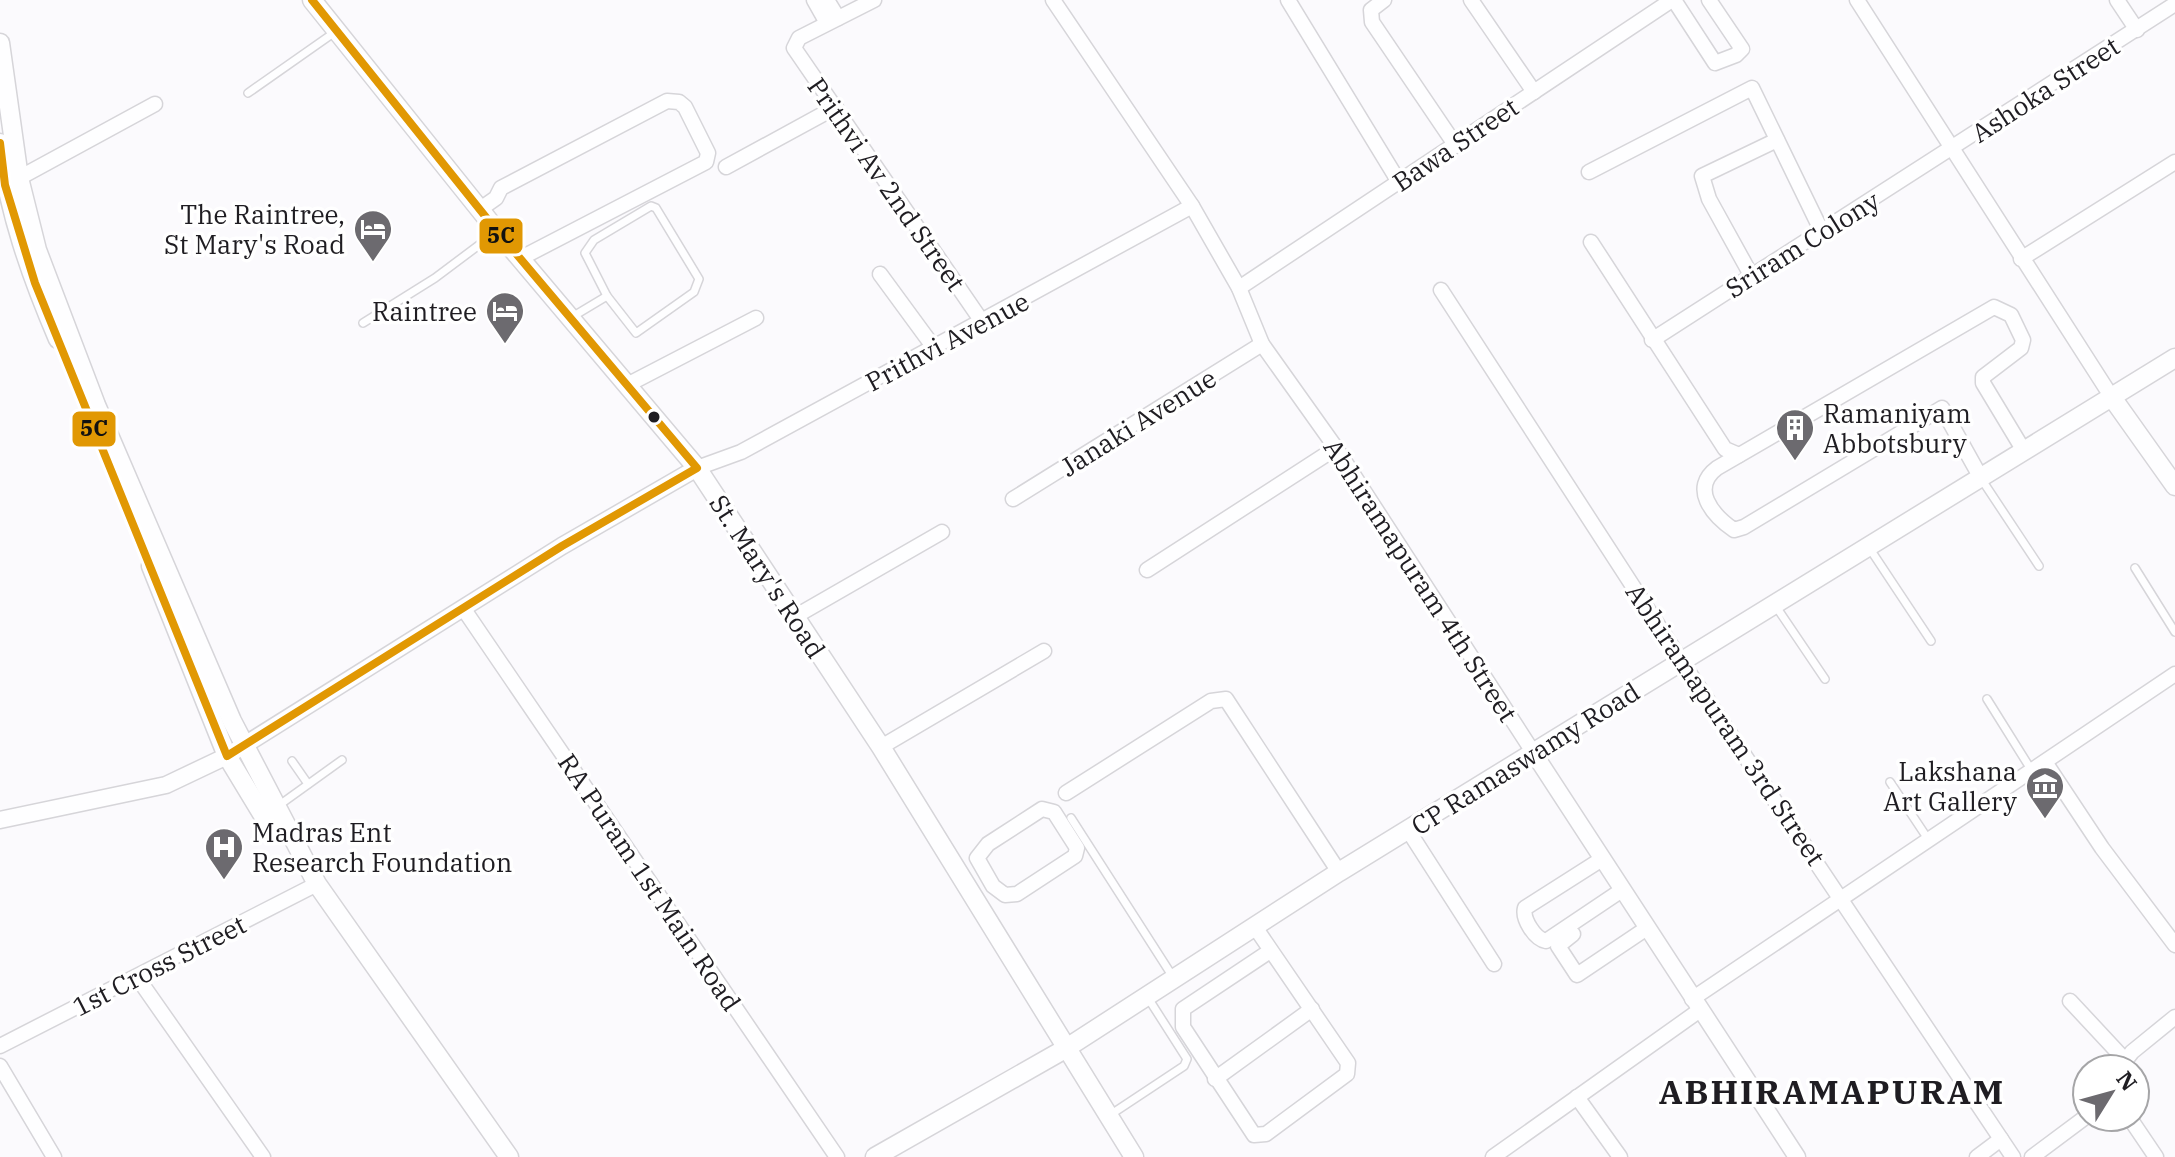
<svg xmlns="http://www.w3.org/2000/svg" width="2175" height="1157" font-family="'IBM Plex Serif',serif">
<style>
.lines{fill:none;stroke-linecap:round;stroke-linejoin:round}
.service-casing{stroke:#d6d5d9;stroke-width:10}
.minor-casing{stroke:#d6d5d9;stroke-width:17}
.tertiary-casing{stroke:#d6d5d9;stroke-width:19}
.secondary-casing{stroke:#d6d5d9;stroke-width:21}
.service{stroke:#fefeff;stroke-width:7}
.minor{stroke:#fefeff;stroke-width:14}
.tertiary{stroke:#fefeff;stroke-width:16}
.secondary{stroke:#fefeff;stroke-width:18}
.bus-1-casing{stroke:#fff;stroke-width:14}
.bus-1{stroke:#e19803;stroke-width:8}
.bus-dot{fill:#1f1d22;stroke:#fff;stroke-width:3}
.labels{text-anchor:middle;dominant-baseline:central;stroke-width:7;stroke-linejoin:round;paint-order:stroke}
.street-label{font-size:26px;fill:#1f1d22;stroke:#fff}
.poi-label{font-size:26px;fill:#1f1d22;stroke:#fff;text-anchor:end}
.district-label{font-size:34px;font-weight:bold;letter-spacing:2px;fill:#1f1d22;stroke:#fff}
.line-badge{stroke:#fff;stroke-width:3}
.pale-badge-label{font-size:22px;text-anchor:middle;font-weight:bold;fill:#111}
</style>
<rect width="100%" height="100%" fill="#fbfafd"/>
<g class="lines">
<g class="service-casing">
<g id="service">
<path d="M248,93L335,32"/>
<path d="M651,206L656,208L699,279L694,292L636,333L607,296L585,253L594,240Z"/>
<path d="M572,317L607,296"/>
<path d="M363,323L435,278L495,233"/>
<path d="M1982,480L2039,566"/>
<path d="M1870,549L1931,641"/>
<path d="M2135,568L2175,632"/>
<path d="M1775,605L1825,679"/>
<path d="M1987,699L2032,771"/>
<path d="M292,761L308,784"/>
<path d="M1890,782L1928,839"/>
<path d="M278,806L342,760"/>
<path d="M1071,818L1173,977"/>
<path d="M1110,1115L1184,1066L1187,1059L1148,998"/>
</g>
</g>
<g class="minor-casing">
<g id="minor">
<path d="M814,0L827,23"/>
<path d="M827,0L838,18"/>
<path d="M874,0L799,38L794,48L983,323"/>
<path d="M1053,0L1192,206L1239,288L1262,344L1336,448L1533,752"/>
<path d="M1288,0L1399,182"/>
<path d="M1384,0L1371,10L1372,22L1456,146"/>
<path d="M1471,0L1534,92"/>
<path d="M1674,0L1715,63L1736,55L1742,49L1709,0"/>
<path d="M1857,0L2111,396"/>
<path d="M2117,0L2137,30"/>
<path d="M726,167L836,107"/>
<path d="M1589,172L1752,88L1822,232"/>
<path d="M19,178L155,104"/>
<path d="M479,210L496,198L501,188L667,101L679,102L685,107L708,153L706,162L521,258"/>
<path d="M1591,242L1725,449L1739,455"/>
<path d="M2021,259L2175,162"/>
<path d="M880,274L935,349"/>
<path d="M1751,275L1709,199L1702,176L1777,140"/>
<path d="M1239,288L1672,0"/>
<path d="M1441,290L1682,662L2013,1157"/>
<path d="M1652,340L2175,4"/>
<path d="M627,385L756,318"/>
<path d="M697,468L741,452L1192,206"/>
<path d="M1981,478L1942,408L1744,527L1734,530C1712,515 1690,488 1717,468L1994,307L2011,315L2023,340L2021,348L1983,377V383L2024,451"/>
<path d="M1013,499L1262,344"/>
<path d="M1147,570L1336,448"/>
<path d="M463,608L837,1157"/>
<path d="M796,616L942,532"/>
<path d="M881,747L1044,651"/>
<path d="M2045,762L2102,848L2175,945"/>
<path d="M1066,793L1211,701L1226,699L1339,872"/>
<path d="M1042,809L1054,812L1077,848L1075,856L1017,894L1005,895L993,886L977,858L988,844Z"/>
<path d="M1408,830L1494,964"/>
<path d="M1602,859L1525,908C1522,919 1535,939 1546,941L1622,890"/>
<path d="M1255,927L1348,1063L1347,1074L1266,1134L1254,1135L1183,1027V1009L1270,951"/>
<path d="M1573,934L1558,946L1577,975L1647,928"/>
<path d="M137,977L263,1157"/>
<path d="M1692,999L2175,674"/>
<path d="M2070,1001L2125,1060"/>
<path d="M0,1046L317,884"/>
<path d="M0,1066L54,1157"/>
<path d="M2119,1069L2132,1052L2175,1017"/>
<path d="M1215,1079L1312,1009"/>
<path d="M1577,1097L1620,1157"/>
<path d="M2129,1117L2156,1157"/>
<path d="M1493,1157L1700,1010"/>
<path d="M1977,1157L2001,1139"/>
<path d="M2032,1157L2087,1116"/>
</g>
</g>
<g class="tertiary-casing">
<g id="tertiary">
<path d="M1533,752L1797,1157"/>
<path d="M0,820L166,785L227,756L562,546L697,468"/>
</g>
</g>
<g class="secondary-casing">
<g id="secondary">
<path d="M312,0L497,231L697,468L881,747L1134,1157"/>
<path d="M0,43L19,178L37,250L96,405L232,721L317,884L509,1157"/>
<path d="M0,143C8,211 31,276 58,339"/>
<path d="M2111,396L2175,486"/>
<path d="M151,566L227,756L264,817L286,828"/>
<path d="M875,1157L1065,1049L1339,872L2175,358"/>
</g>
</g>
<use href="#service" class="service"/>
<use href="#minor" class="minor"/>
<use href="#tertiary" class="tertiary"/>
<use href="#secondary" class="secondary"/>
<g class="bus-1-casing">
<path id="bus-1" d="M0,143L5,185L35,283L227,756L562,546L697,468L497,231L312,0"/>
</g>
<use href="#bus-1" class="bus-1"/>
</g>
<defs>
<g id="hotel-pin" transform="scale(2)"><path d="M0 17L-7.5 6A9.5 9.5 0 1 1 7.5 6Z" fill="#6c6a6f" stroke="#fff"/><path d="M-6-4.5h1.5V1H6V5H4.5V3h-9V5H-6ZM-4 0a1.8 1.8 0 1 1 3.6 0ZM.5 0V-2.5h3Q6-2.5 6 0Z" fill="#fff"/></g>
<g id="building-pin" transform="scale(2)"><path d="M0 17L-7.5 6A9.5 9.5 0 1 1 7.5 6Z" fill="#6c6a6f" stroke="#fff"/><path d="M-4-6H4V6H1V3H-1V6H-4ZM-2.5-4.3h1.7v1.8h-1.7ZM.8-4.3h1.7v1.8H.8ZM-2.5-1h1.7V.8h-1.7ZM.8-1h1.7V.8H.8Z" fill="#fff"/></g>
<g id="museum-pin" transform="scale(2)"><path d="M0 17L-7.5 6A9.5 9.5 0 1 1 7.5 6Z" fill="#6c6a6f" stroke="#fff"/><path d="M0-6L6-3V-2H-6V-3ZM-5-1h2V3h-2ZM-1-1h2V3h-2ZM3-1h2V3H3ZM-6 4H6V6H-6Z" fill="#fff"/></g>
<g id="hospital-pin" transform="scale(2)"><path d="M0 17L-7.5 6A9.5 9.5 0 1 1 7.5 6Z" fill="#6c6a6f" stroke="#fff"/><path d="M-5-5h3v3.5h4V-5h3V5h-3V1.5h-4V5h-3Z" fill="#fff"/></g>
</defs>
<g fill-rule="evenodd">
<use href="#hotel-pin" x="373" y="229"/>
<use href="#hotel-pin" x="505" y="311"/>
<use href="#building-pin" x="1795" y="428"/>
<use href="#museum-pin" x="2045" y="786"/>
<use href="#hospital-pin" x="224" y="847"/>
</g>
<circle class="bus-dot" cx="654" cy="417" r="7"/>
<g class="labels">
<g class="street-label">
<text transform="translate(2045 89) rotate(-33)">Ashoka Street</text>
<text transform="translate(1455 144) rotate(-34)">Bawa Street</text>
<text transform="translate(887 184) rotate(55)">Prithvi Av 2nd Street</text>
<text transform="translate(1802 244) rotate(-32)">Sriram Colony</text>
<text transform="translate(947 341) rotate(-28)">Prithvi Avenue</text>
<text transform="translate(1138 422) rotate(-32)">Janaki Avenue</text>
<text transform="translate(768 576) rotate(57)">St. Mary's Road</text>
<text transform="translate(1421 580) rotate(57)">Abhiramapuram 4th Street</text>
<text transform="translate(1726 724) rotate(56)">Abhiramapuram 3rd Street</text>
<text transform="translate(1525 758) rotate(-32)">CP Ramaswamy Road</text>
<text transform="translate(650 882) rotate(56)">RA Puram 1st Main Road</text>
<text transform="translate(159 965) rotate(-27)">1st Cross Street</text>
</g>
<g class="poi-label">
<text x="345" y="214">The Raintree,<tspan x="345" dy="30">St Mary's Road</tspan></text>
<text x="477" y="311">Raintree</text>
<text x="1823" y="413" text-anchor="start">Ramaniyam<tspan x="1823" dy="30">Abbotsbury</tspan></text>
<text x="2017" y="771">Lakshana<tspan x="2017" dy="30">Art Gallery</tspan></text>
<text x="252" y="832" text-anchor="start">Madras Ent<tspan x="252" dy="30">Research Foundation</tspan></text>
</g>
<g class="district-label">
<text x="1832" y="1091">ABHIRAMAPURAM</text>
</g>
</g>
<g class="line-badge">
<rect x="478" y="217" width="46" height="38" rx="8" fill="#e19803"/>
<rect x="71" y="410" width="46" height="38" rx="8" fill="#e19803"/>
</g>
<g class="pale-badge-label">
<text x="501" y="243">5C</text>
<text x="94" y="436">5C</text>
</g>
<g transform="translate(2111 1093) rotate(53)"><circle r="38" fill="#ffffff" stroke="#a5a5a7" stroke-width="2"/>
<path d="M0-6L14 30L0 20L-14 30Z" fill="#6c6a6f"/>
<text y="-12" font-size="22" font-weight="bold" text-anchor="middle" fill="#1f1d22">N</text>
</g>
</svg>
